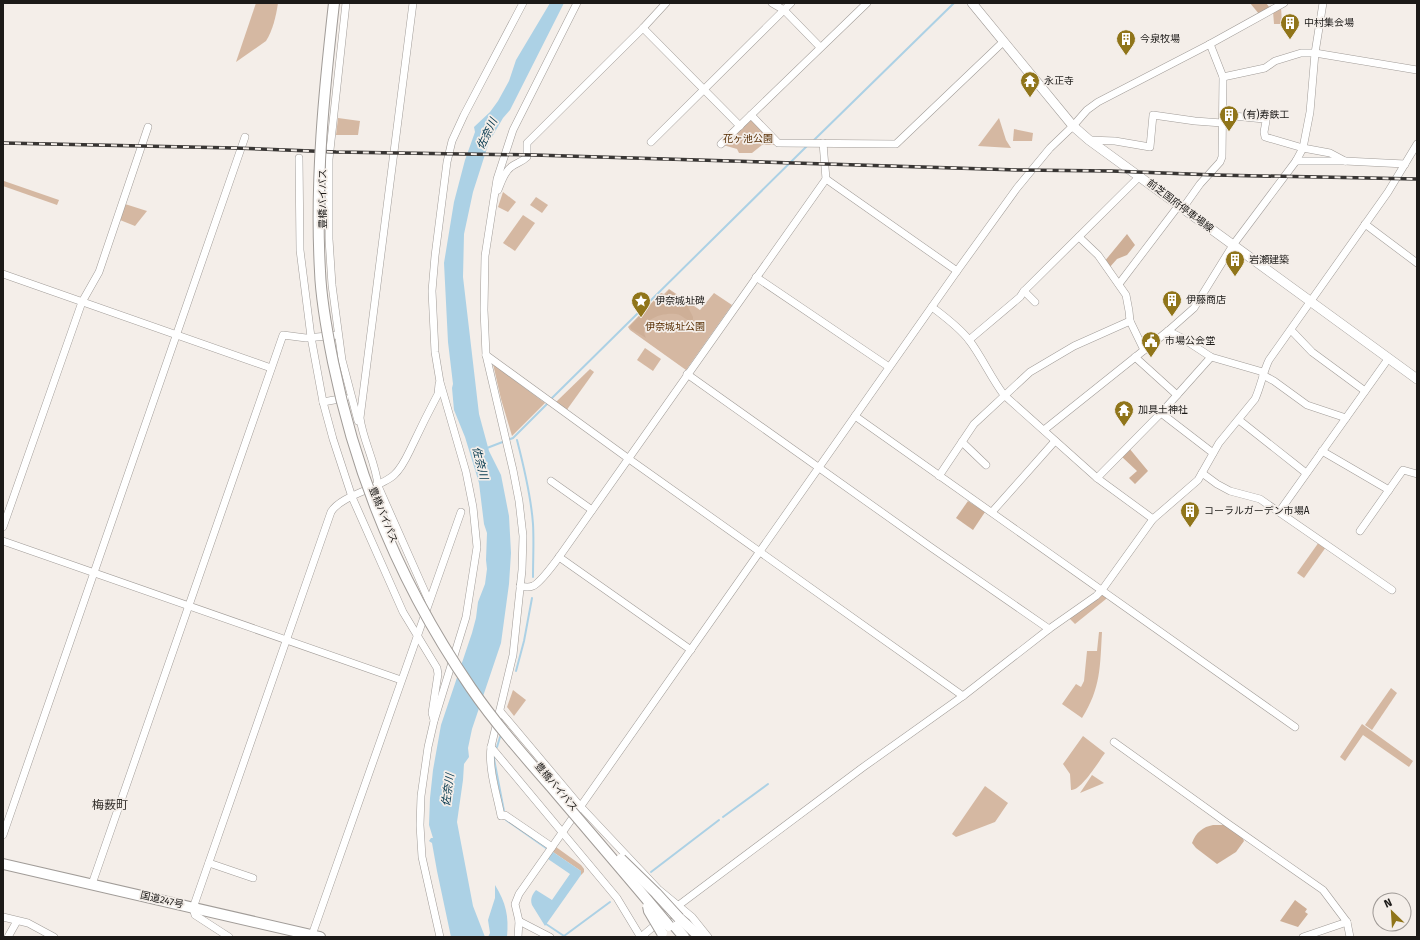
<svg xmlns="http://www.w3.org/2000/svg" width="1420" height="940" font-family="'Fira Sans','Noto Sans JP',sans-serif">
<style>
.green{fill:#d5b8a2}
.forest{fill:#ceaf97}
.water{fill:#acd1e5}
.lines{fill:none;stroke-linecap:round;stroke-linejoin:round}
.stream{stroke:#acd1e5;stroke-width:2}
.minor-casing{stroke:#a19c98;stroke-width:8}
.major-casing{stroke:#a19c98;stroke-width:10}
.highway-casing{stroke:#a19c98;stroke-width:12}
.minor{stroke:#fff;stroke-width:7}
.major{stroke:#fff;stroke-width:9}
.highway{stroke:#fff;stroke-width:10}
.rail-casing{stroke:#383533;stroke-width:3.5}
.rail{stroke:#f4eee9;stroke-width:2;stroke-dasharray:6;stroke-linecap:butt}
.highway-bridge-casing{stroke:#a19c98;stroke-width:12;stroke-linecap:butt}
.highway-bridge{stroke:#fff;stroke-width:10}
.labels{text-anchor:middle;dominant-baseline:central;stroke-width:3.5;stroke-linejoin:round;paint-order:stroke}
.poi-label{font-size:10px;fill:#1c1a18;stroke:#f4eee9;text-anchor:start}
.park-label{font-size:10px;fill:#572e03;stroke:#f4eee9}
.street-label{font-size:10px;fill:#1c1a18;stroke:#f4eee9}
.water-label{font-size:11px;font-style:italic;fill:#03374d;stroke:#f4eee9}
.quarter-label{font-size:12px;fill:#302c28;stroke:#f4eee9}
</style>
<rect width="100%" height="100%" fill="#f4eee9"/>
<g class="green">
<path d="M256,3H278C276,16 273,30 266,41L236,62Z"/>
<path d="M1281,7L1282,24H1274L1273,11Z"/>
<path d="M338,118L360,121L358,135H336Z"/>
<path d="M999,118L1006,140L1011,148L978,146Z"/>
<path d="M749,119L753,120L775,145H762L752,153H739L737,149L723,145Z"/>
<path d="M1014,129L1033,133L1032,141H1013Z"/>
<path d="M4,181L59,200L57,205L3,186Z"/>
<path d="M503,192L516,202L508,212L498,207Z"/>
<path d="M536,197L548,205L542,213L530,205Z"/>
<path d="M125,204L147,211L135,226L120,220Z"/>
<path d="M523,215L535,223L515,251L503,243Z"/>
<path d="M669,289L700,310L714,293L732,305L686,370L630,330L628,327L661,293L664,294Z"/>
<path d="M645,348L661,359L653,371L637,360Z"/>
<path d="M493,364L545,403L512,436L501,399Z"/>
<path d="M590,369L594,372L566,411L555,403Z"/>
<path d="M1319,542L1326,547L1304,578L1297,573Z"/>
<path d="M1103,593L1106,595V599L1075,624L1069,618Z"/>
<path d="M1099,632H1102C1100,666 1101,688 1082,718L1062,704L1076,684L1081,687L1084,681L1087,651H1097Z"/>
<path d="M1391,688L1397,693L1372,730L1365,725Z"/>
<path d="M513,690L526,700L514,716L507,707Z"/>
<path d="M1362,724L1413,761L1409,767L1363,735L1345,761L1340,757Z"/>
<path d="M1083,736L1105,753C1099,761 1081,791 1071,790L1070,774L1063,764Z"/>
<path d="M1092,775L1104,783L1080,793Z"/>
<path d="M985,786L1008,803L995,822L956,837L952,834Z"/>
<path d="M556,847L581,865L584,869V872L581,875V871L553,852Z"/>
</g>
<g class="forest">
<path d="M1250,3H1266L1270,8L1259,14Z"/>
<path d="M1127,234L1135,245L1127,255L1117,259L1109,268L1104,262Z"/>
<path d="M669,290L683,300L686,303L693,317V322C686,321 683,315 676,314C662,312 637,320 646,338L631,329L630,326L660,295H666Z"/>
<path d="M1129,448L1148,471L1135,484L1129,478L1137,471L1121,456Z"/>
<path d="M968,501L985,512L973,530L956,518Z"/>
<path d="M1213,825H1227L1241,835L1244,841L1236,852L1217,864L1196,848L1192,843C1196,832 1203,827 1213,825Z"/>
<path d="M1295,900L1307,909L1305,912L1308,914L1298,927L1280,921Z"/>
</g>
<g class="water">
<path d="M550,3H564L510,110L503,118L489,142L473,192L464,234L463,277L479,414L489,451L501,475L509,516L511,553L509,584L501,643L472,729L468,748L469,757L464,764L463,780L457,822L473,906L485,937H451L437,871L432,843L429,841L431,838H433L429,825L430,798L433,770L441,725L472,633L476,618L478,602L485,584L487,569L486,560L487,533L484,524L479,483L465,437L454,410L452,388L453,384L448,342L444,263L454,202L465,160L475,132L474,127L490,112L498,101L509,81L516,60Z"/>
<path d="M756,134L762,135L763,137L761,142L755,144L749,143L748,142C749,137 751,134 756,134Z"/>
<path d="M553,852L581,871V875L545,926L532,905C530,899 532,895 536,890L552,900L570,874L548,859Z"/>
<path d="M495,885C506,903 509,916 507,937H488L490,933L488,920L495,898Z"/>
</g>
<g class="lines">
<g class="stream">
<path d="M813,141L954,3"/>
<path d="M551,399L808,145"/>
<path d="M517,440C524,467 531,496 533,524C534,542 533,559 533,577"/>
<path d="M487,448L513,438L548,403"/>
<path d="M516,671L524,641L532,598"/>
<path d="M497,747L500,737"/>
<path d="M495,756L494,759L504,811"/>
<path d="M723,817L768,784"/>
<path d="M506,820L546,848"/>
<path d="M651,872L719,820"/>
<path d="M546,922V924L564,936L610,902"/>
</g>
<g class="minor-casing">
<g id="minor">
<path d="M346,3L329,159V239L332,285L342,360L358,421"/>
<path d="M413,3L360,418C363,441 376,463 378,486L429,601"/>
<path d="M772,3L784,10L820,47"/>
<path d="M643,28L740,126"/>
<path d="M1223,77L1265,68L1275,61L1301,53H1315L1417,70"/>
<path d="M751,115L778,143L896,144L1003,42"/>
<path d="M1223,115L1264,119L1266,121L1264,132L1265,137L1303,148L1330,153L1345,161"/>
<path d="M1089,140L1115,141L1150,147L1153,115L1195,121L1222,123"/>
<path d="M651,142L791,3"/>
<path d="M721,144L867,3"/>
<path d="M299,158L300,250L311,337L323,402L345,398"/>
<path d="M1296,161H1345L1405,164"/>
<path d="M826,179L957,271"/>
<path d="M498,190C501,183 504,172 511,167C516,163 522,162 527,157V143L643,28L666,3"/>
<path d="M1183,208L1200,184L1220,162L1222,157L1223,77L1210,44"/>
<path d="M1365,224L1417,263"/>
<path d="M1079,237L1098,255L1126,295L1129,311L1130,321L1144,350"/>
<path d="M3,274L271,368"/>
<path d="M756,277L889,367"/>
<path d="M1119,284L1179,205"/>
<path d="M1024,291L1035,302"/>
<path d="M932,307C945,317 959,327 969,340C982,357 991,378 1004,395L1097,478L1153,519"/>
<path d="M1291,330L1312,352L1365,391"/>
<path d="M1168,331L1182,338L1211,357L1263,372"/>
<path d="M969,340L1020,297L1024,291L1140,176"/>
<path d="M486,355L629,459L963,696"/>
<path d="M1135,357L1177,395"/>
<path d="M687,374L932,548L1049,629"/>
<path d="M1263,375L1274,381L1307,405L1346,418"/>
<path d="M323,402L333,439L352,497L403,612L437,668L438,674L432,713L434,720"/>
<path d="M1161,413L1213,453"/>
<path d="M855,416L1295,727"/>
<path d="M1239,420L1306,473"/>
<path d="M1044,430L1168,331L1194,308L1233,245L1296,161L1303,148L1310,112L1315,53L1323,3"/>
<path d="M962,442L986,465"/>
<path d="M1322,451L1389,490"/>
<path d="M1202,473L1217,484L1230,491L1260,499L1392,590"/>
<path d="M939,476L974,424L1030,372L1074,346L1130,321"/>
<path d="M1097,478L1161,413L1211,357"/>
<path d="M551,481L592,510"/>
<path d="M992,512L1055,441"/>
<path d="M1279,512L1388,359"/>
<path d="M3,527L82,302L99,272L148,127"/>
<path d="M1360,531L1403,470L1417,474"/>
<path d="M3,541L401,680"/>
<path d="M559,557L691,650"/>
<path d="M520,586C524,587 528,588 533,586C541,582 553,565 559,557L826,179L823,143"/>
<path d="M500,711L580,806L658,889L692,917L708,937"/>
<path d="M1114,742L1227,823L1323,890L1347,922L1350,937"/>
<path d="M491,747L617,898L640,936L639,937"/>
<path d="M3,835L245,137"/>
<path d="M552,847L505,815L501,816C497,795 488,768 491,747L513,655L522,570L523,536L519,501L513,470L486,355L484,310L485,256L497,179L513,130L577,3"/>
<path d="M209,863L253,878"/>
<path d="M92,884L283,335L306,338L338,335"/>
<path d="M3,917L28,923L54,937"/>
<path d="M519,921L550,937"/>
<path d="M312,935L461,512"/>
<path d="M8,937L17,921"/>
<path d="M229,937L195,915L193,908L331,512C341,495 378,489 394,475C403,467 408,454 413,444C421,427 429,411 438,394L439,384"/>
<path d="M440,937L422,857L420,825L421,796L428,747L434,721L466,617L477,547L473,507L466,472L440,382L435,352L432,291L435,256L447,162L452,141L464,115L523,3"/>
<path d="M518,937L519,921L515,904L519,894L957,271L1017,188L1050,148L1073,126L1087,110L1098,102L1210,44L1284,3"/>
<path d="M641,937L679,905L862,768L963,696L1049,629L1096,596L1102,590L1153,519L1198,480L1219,443L1255,399C1261,386 1263,372 1269,360L1388,192L1417,144"/>
<path d="M1303,937L1347,922"/>
</g>
</g>
<g class="major-casing">
<path id="major" d="M972,3L1073,126L1089,140L1417,379"/>
</g>
<g class="highway-casing">
<g id="highway">
<path d="M3,864L320,937"/>
<path d="M679,918L700,937"/>
<path d="M673,924L684,937"/>
</g>
</g>
<use href="#minor" class="minor"/>
<use href="#major" class="major"/>
<use href="#highway" class="highway"/>
<g class="rail-casing">
<path id="rail" d="M3,143L234,148L336,152L534,155L1019,170L1111,171L1215,175L1417,179"/>
</g>
<use href="#rail" class="rail"/>
<g class="highway-bridge-casing">
<g id="highway-bridge">
<path d="M334,3C324,92 315,181 320,271C321,301 327,332 333,362C357,480 403,589 471,688C495,723 524,756 552,788C591,834 631,880 669,926"/>
<path d="M621,859L656,893L679,918"/>
<path d="M648,906L649,911L662,933"/>
</g>
</g>
<use href="#highway-bridge" class="highway-bridge"/>
</g>
<defs>
<g id="building-pin" transform="scale(1)"><path d="M0 17L-7.5 6A9.5 9.5 0 1 1 7.5 6Z" fill="#90751a" stroke="#f4eee9"/><path d="M-4-6H4V6H1V3H-1V6H-4ZM-2.5-4.3h1.7v1.8h-1.7ZM.8-4.3h1.7v1.8H.8ZM-2.5-1h1.7V.8h-1.7ZM.8-1h1.7V.8H.8Z" fill="#fff"/></g>
<g id="temple-pin" transform="scale(1)"><path d="M0 17L-7.5 6A9.5 9.5 0 1 1 7.5 6Z" fill="#90751a" stroke="#f4eee9"/><path d="M0-6L5-2H3V0L6.5 2.5H4V6H1.5V3h-3V6H-4V2.5H-6.5L-3 0V-2H-5Z" fill="#fff"/></g>
<g id="sight-pin" transform="scale(1)"><path d="M0 17L-7.5 6A9.5 9.5 0 1 1 7.5 6Z" fill="#90751a" stroke="#f4eee9"/><path d="M0-6L1.8-2.2L6-1.7L2.9 1.2L3.7 5.4L0 3.3L-3.7 5.4L-2.9 1.2L-6-1.7L-1.8-2.2Z" fill="#fff"/></g>
<g id="civic-pin" transform="scale(1)"><path d="M0 17L-7.5 6A9.5 9.5 0 1 1 7.5 6Z" fill="#90751a" stroke="#f4eee9"/><path d="M-.6-6.5H3V-4.5H.6V-3L4-1V1h2V6H-6V1h2V-1L-.6-3ZM-1.2 2.5V6h2.4V2.5Z" fill="#fff"/></g>
</defs>
<g fill-rule="evenodd">
<use href="#building-pin" x="1290" y="23"/>
<use href="#building-pin" x="1126" y="39"/>
<use href="#temple-pin" x="1030" y="81"/>
<use href="#building-pin" x="1229" y="115"/>
<use href="#building-pin" x="1235" y="260"/>
<use href="#building-pin" x="1172" y="300"/>
<use href="#sight-pin" x="641" y="301"/>
<use href="#civic-pin" x="1151" y="341"/>
<use href="#temple-pin" x="1124" y="410"/>
<use href="#building-pin" x="1190" y="511"/>
</g>
<g class="labels">
<g class="poi-label">
<text x="1304" y="23">中村集会場</text>
<text x="1140" y="39">今泉牧場</text>
<text x="1044" y="81">永正寺</text>
<text x="1243" y="115">(有)寿鉄工</text>
<text x="1249" y="260">岩瀬建築</text>
<text x="1186" y="300">伊藤商店</text>
<text x="655" y="301">伊奈城址碑</text>
<text x="1165" y="341">市場公会堂</text>
<text x="1138" y="410">加具土神社</text>
<text x="1204" y="511">コーラルガーデン市場A</text>
</g>
<g class="park-label">
<text x="748" y="139">花ヶ池公園</text>
<text x="675" y="327">伊奈城址公園</text>
</g>
<g class="street-label">
<text transform="translate(323 199) rotate(-90)">豊橋バイパス</text>
<text transform="translate(1180 206) rotate(37)">前芝国府停車場線</text>
<text transform="translate(383 515) rotate(68)">豊橋バイパス</text>
<text transform="translate(556 787) rotate(50)">豊橋バイパス</text>
<text transform="translate(162 900) rotate(13)">国道247号</text>
</g>
<g class="water-label">
<text transform="translate(487 134) rotate(-64)">佐奈川</text>
<text transform="translate(480 463) rotate(76)">佐奈川</text>
<text transform="translate(448 790) rotate(-82)">佐奈川</text>
</g>
<g class="quarter-label">
<text x="110" y="805">梅薮町</text>
</g>
</g>
<rect width="1420" height="940" fill="none" stroke="#1c1a18" stroke-width="8"/>
<g transform="translate(1392 912) rotate(335)"><circle r="19" fill="#f4eee9" stroke="#9e9995"/>
<path d="M0-3L7 15L0 10L-7 15Z" fill="#90751a"/>
<text y="-6" font-size="11" font-weight="bold" text-anchor="middle" fill="#1c1a18">N</text>
</g>
</svg>
